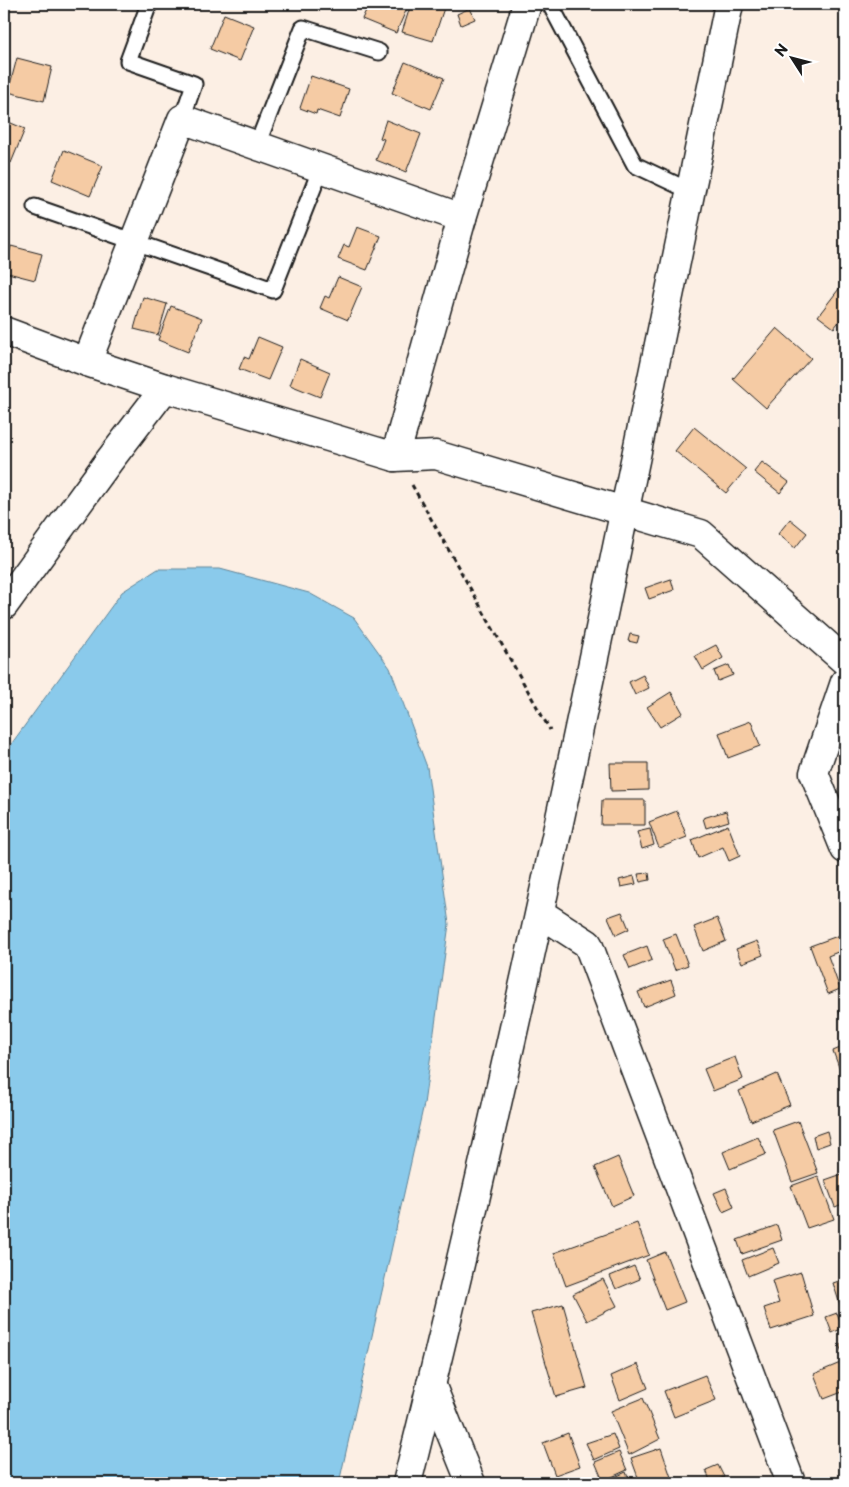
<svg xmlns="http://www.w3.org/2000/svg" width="849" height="1487" font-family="'Playpen Sans',sans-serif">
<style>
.water{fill:#8acaeb;stroke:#5e8498}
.building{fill:#f5cba4;stroke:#1c1c1c}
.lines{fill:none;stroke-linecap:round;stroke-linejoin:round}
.lane-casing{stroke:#1c1c1c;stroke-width:19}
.street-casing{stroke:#1c1c1c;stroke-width:31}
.secondary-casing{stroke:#1c1c1c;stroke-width:31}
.path{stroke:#1c1c1c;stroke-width:3;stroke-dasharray:5 4;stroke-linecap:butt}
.lane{stroke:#fff;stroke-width:15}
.street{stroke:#fff;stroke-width:28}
.secondary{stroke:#fff;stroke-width:28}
</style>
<rect width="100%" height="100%" fill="#fcefe4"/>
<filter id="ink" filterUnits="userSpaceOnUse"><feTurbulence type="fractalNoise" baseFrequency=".02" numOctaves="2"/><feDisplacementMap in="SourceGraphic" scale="10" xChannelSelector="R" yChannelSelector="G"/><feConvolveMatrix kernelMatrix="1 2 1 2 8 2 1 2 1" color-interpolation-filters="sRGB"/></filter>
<g filter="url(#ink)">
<path class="water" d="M158,569H220L309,593L354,618L390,668L427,767L449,924L424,1104L339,1483H4V754L122,592Z"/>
<g class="building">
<path d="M334,4H353L352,9Z"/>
<path d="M369,4H409L396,33L362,19Z"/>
<path d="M411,4L445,5L433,41L402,32Z"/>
<path d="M470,8L475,19L461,25L457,14Z"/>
<path d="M224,14L254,26L240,61L210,49Z"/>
<path d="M17,58L52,67L44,101L8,92Z"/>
<path d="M405,62L444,78L431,109L392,93Z"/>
<path d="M311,76L349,89L340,118L317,110L316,114L300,108Z"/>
<path d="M4,120L25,129L11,163L4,160Z"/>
<path d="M386,120L421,134L406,172L376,160L384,139L380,138Z"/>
<path d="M64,150L103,166L90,196L52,180Z"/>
<path d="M357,227L381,236L367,270L338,259L344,245L349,247Z"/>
<path d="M11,246L42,254L35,280L4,272Z"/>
<path d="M338,277L362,287L348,320L320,308L325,296L329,298Z"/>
<path d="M845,281V314L834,328L818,316Z"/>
<path d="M143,297L167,304L158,335L134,329Z"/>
<path d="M171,306L202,318L188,352L158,340Z"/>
<path d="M777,328L811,358L766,408L733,379Z"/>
<path d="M258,337L282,347L268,380L239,369L244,357L249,359Z"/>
<path d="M300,359L330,372L320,397L290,385Z"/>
<path d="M694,427L746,469L726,493L675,451Z"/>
<path d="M762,462L789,482L780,493L754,472Z"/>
<path d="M790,519L807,533L795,548L778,534Z"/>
<path d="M671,579L674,590L649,599L645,588Z"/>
<path d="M630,634L639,636L637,643L628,641Z"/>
<path d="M716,645L723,658L703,670L695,656Z"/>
<path d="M729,665L733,675L718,681L714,671Z"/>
<path d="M643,675L649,688L635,695L629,682Z"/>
<path d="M671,692L683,713L660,727L647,707Z"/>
<path d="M751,721L760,746L728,758L719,733Z"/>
<path d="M610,763H648V790L611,791Z"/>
<path d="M602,800H645V825H601Z"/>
<path d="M677,811L687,837L659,848L649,822Z"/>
<path d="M726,811L729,821L706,828L703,818Z"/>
<path d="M728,825L740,856L729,861L723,847L698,858L692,840Z"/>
<path d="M650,829L654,845L642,849L637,832Z"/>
<path d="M649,873L650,880L640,882L638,874Z"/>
<path d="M634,876L636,884L621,887L619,880Z"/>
<path d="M622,912L629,929L616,935L608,917Z"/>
<path d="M717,918L726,941L703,951L694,927Z"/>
<path d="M676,934L688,965L675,970L663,939Z"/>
<path d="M843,934L845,942V949L828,956L840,989L828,994L810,946Z"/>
<path d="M757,941L763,955L742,963L736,949Z"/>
<path d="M647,946L652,960L630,969L624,955Z"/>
<path d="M671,980L676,994L644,1007L638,992Z"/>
<path d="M845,1009V1029L839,1011Z"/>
<path d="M845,1046V1077L843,1078L833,1051Z"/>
<path d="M735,1057L743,1079L713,1091L704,1069Z"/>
<path d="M777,1074L790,1105L751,1121L739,1091Z"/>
<path d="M798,1121L818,1173L792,1182L773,1130Z"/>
<path d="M827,1131L830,1143L816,1148L813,1136Z"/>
<path d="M758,1137L766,1154L730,1169L723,1152Z"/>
<path d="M618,1157L634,1196L612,1206L595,1167Z"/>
<path d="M845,1173V1203L835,1207L825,1180Z"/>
<path d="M818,1176L834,1219L807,1228L791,1186Z"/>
<path d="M726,1188L734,1207L723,1212L714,1193Z"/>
<path d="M637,1223L649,1255L566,1286L554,1253Z"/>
<path d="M777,1225L782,1240L742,1254L737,1240Z"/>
<path d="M773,1248L779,1263L748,1276L742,1260Z"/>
<path d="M665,1252L685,1302L665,1310L646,1260Z"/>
<path d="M634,1266L640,1279L616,1289L610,1276Z"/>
<path d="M801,1272L814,1316L771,1330L764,1308L779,1303L772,1281Z"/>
<path d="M603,1279L617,1306L587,1321L573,1294Z"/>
<path d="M845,1279V1320L833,1283Z"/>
<path d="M563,1304L587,1388L556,1397L531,1313Z"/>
<path d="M837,1313L843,1328L832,1333L826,1317Z"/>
<path d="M845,1342V1359L839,1345Z"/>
<path d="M845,1361V1391L824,1399L814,1374Z"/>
<path d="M638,1364L648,1388L620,1400L611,1376Z"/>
<path d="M705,1375L716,1400L674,1417L664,1391Z"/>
<path d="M643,1398L660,1439L629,1455L611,1411Z"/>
<path d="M568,1433L580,1466L555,1475L543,1443Z"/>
<path d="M613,1434L619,1449L594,1460L586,1443Z"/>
<path d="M661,1448L673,1483H640L631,1458Z"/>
<path d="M619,1452L627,1470L603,1481L595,1462Z"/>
<path d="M718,1465L724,1477L711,1483L706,1470Z"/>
<path d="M626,1472L630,1483H605L604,1482Z"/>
</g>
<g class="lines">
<g class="lane-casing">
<g id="lane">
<path d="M149,4L128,61L194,84L182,119"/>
<path d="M550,4L635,165L690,191"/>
<path d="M257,145L303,28L379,52"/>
<path d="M35,207L273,290L321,168"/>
</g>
</g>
<g class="street-casing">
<g id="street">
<path d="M87,362L182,119L462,218"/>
<path d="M395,457L462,218L527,4"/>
<path d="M4,605L109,461L165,388"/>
<path d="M845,682L814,773L845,849"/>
<path d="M540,913L588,944L791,1483"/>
<path d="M431,1384L471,1483"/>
</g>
</g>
<g class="secondary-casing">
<g id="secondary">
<path d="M4,331L87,362L165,388L395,457L436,455L701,534L845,661"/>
<path d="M407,1483C529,994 627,498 729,4"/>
</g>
</g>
<path class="path" d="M412,485L550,730"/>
<use href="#lane" class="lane"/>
<use href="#street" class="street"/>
<use href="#secondary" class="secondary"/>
</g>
</g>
<rect width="849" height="1487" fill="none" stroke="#fff" stroke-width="20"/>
<rect x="10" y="10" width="829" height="1467" fill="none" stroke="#1c1c1c" stroke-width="2" filter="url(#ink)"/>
<g transform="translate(792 58) rotate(306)" stroke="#ffffff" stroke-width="4" paint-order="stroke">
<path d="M0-4L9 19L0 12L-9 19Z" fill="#1c1c1c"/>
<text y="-8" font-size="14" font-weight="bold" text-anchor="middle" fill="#1c1c1c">N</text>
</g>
</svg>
